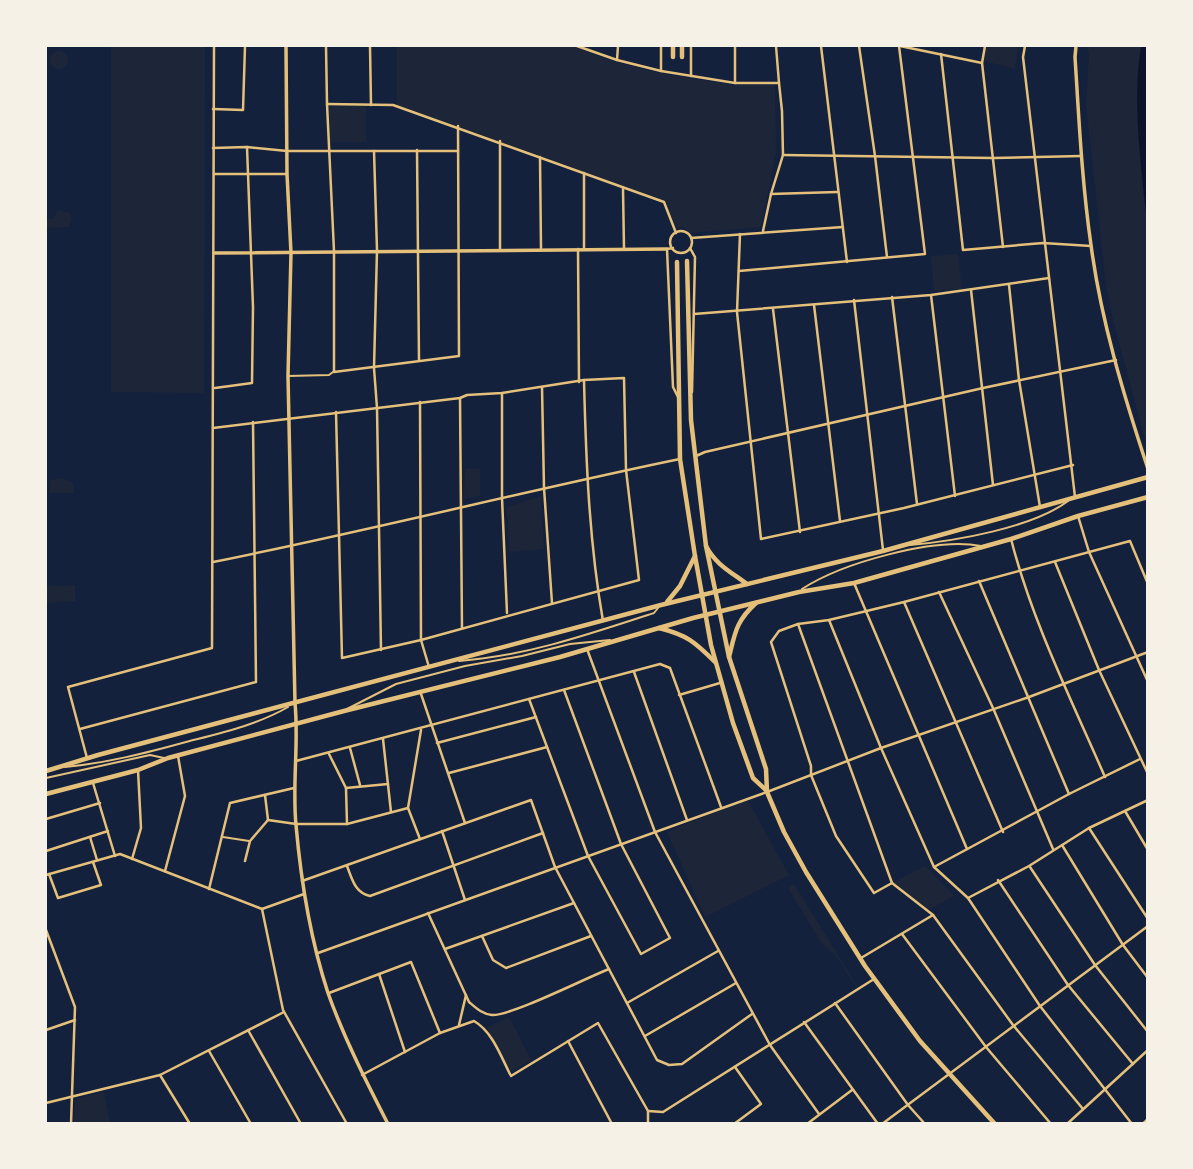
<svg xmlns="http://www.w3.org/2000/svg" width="1193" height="1169" font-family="'PT Sans Narrow',sans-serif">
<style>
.green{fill:#1d2539}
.water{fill:#0b132b}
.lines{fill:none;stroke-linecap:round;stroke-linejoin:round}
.service{stroke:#e5c07b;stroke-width:2}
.minor{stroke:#e5c07b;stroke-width:2.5}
.tertiary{stroke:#e5c07b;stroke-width:3.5}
.secondary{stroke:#e5c07b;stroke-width:4.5}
.primary{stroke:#e5c07b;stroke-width:4.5}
</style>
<rect width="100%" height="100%" fill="#14213d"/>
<g class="green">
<path d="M111,46H205L204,393L111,392Z"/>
<path d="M397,46H572L616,62L659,73L733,85H775L776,152L761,227L691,233L683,227L676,228L666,201L623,189L584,173L397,105Z"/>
<path d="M986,46H1018L1015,69L984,61Z"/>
<path d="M1087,46H1147V447L1113,320L1106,284L1086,105L1089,55Z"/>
<circle cx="59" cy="60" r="9"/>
<path d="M329,105L366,106V142H330Z"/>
<path d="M58,210L70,213L72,219L69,227L46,228V223L48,219H53Z"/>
<path d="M958,254L962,289L934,291L931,256Z"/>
<path d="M465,469H480V496L464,499Z"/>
<path d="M63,478L73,483L74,493H49L51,480Z"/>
<path d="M541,496L544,549L509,552L507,507Z"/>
<path d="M75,585V601L46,603V586Z"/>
<path d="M747,799L789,875L705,917L667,832Z"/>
<path d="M925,866L954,896L928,910L894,882Z"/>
<path d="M794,884L857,986L856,987L834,953L822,944L788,888Z"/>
<path d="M509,1017L531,1060L511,1072L487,1028Z"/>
<path d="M104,1092L110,1123H74L75,1099Z"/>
</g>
<path class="water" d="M1141,46H1148L1147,221C1141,169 1132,98 1141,46Z"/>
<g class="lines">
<g class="service">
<path d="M288,376L329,375L333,372"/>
<path d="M910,545C955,541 1032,528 1068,501"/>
<path d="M802,589C842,563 934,537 981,546"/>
<path d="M459,661C526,656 590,634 654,613L658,608"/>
<path d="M347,709L396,684L465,666L522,656L570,644L610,640"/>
<path d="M65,767C107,763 146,753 186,742C221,733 257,725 288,707"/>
<path d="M46,778L150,755L164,758"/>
<path d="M223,837L249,841"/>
</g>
<g class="minor">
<path d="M326,46L327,104L334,251V372L459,356L458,126"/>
<path d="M370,46L371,105"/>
<path d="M577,46L617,60L661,71L735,83H779L782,111L783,155L771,194L763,231"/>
<path d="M661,46V71"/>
<path d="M691,46V76"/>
<path d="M776,46L779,83"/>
<path d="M821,46L847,262"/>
<path d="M859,46L875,156L887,257"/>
<path d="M900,46L982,63"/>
<path d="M985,46L982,63L1003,247"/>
<path d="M1025,46L1023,57L1075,497"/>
<path d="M941,54L963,250L1043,243L1091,246"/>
<path d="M617,60L618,46"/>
<path d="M735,83V46"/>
<path d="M327,104L393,105L664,202L676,233"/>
<path d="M213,109L243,110L245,46"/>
<path d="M500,141V249"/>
<path d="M213,148L247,147L287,151H458"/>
<path d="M417,150L419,360"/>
<path d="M374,151L377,250L374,368L377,408L381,650"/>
<path d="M783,155L993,158L1081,156"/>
<path d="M540,157L541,248"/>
<path d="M214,174H287"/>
<path d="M623,189L624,248"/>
<path d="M771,194L837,192"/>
<circle cx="681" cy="242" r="11"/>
<path d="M740,234L737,312L761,539L904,508L1073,465"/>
<path d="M691,238L843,227"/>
<path d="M584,248V173"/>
<path d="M673,248L667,249L673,387L678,397"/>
<path d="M690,248L695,257L692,392"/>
<path d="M578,249L579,382"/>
<path d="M739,271L925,254L899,46"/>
<path d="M1009,285L1019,380L1040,507"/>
<path d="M971,290L993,485"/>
<path d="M931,295L955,496"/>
<path d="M892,297L917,504"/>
<path d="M854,300L883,550"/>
<path d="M814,305L840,521"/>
<path d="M773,309L800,532"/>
<path d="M694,314L931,295L1049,278"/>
<path d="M584,380C586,461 589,541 603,621"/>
<path d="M542,387L544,488L552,603"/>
<path d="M215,388L252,383L253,307L247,147"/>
<path d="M502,393V498L507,613"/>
<path d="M460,398L462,628"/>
<path d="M420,402L421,640L429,667"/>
<path d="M213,428L460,398L467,395L502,393L584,380L624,378L626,470L639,580L421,640L342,658L336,412"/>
<path d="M696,456L705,452L983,388L1116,360"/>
<path d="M1078,516L1089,552L1148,682"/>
<path d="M1011,539C1032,621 1071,699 1105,777"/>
<path d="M213,562C369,531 524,491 680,459"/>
<path d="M1055,562L1099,670L1148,774"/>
<path d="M979,581L1069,794"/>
<path d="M854,583L967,849"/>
<path d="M939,592L993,708L1053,849"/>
<path d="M904,602L1003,832"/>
<path d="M829,620L881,748L934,867L968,898L1040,1006L1132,1124"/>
<path d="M798,624L892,883"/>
<path d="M587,649L655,832L770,1045L819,1114"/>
<path d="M634,672L687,820"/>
<path d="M421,694L465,823"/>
<path d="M679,695L720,683"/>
<path d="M529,699L588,856L641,954L670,938L621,844L564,690"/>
<path d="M80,729L256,682L253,422"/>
<path d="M383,739L391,812"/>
<path d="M437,743L536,717"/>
<path d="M350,748L360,785"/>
<path d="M329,754L346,788L347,824"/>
<path d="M87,758L68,687L212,648L214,46"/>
<path d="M296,761L660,664L670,668L721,807"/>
<path d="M449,773L547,747"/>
<path d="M93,783L115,856"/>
<path d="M346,788L388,784"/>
<path d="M265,795L268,820"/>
<path d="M1125,811L1148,850"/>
<path d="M46,819L100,803"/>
<path d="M1089,828L1148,919"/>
<path d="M442,831L465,900"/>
<path d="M90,837L97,860"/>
<path d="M420,839L408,808L421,730"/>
<path d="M1062,845L1123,945L1148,978"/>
<path d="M46,851L108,831"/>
<path d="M132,859L141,828L138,770"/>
<path d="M245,861L250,841L268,820L296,824H347L408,808"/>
<path d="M347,866C352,879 355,893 370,896L543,833"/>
<path d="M934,867L1069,794L1140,759"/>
<path d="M1030,867L1095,965L1148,1032"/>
<path d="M165,871L185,796L178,756"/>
<path d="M49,874L58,898L101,885L93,862"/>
<path d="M46,875L120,854L262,909"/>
<path d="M998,880L1068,985L1133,1064"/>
<path d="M302,881L531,800L555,867L657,1060L669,1065L682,1064L752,1014"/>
<path d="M892,883L874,893L836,836L811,775V766L771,642L779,631L798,624L829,620L904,602L1130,541L1148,584"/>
<path d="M892,883L933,915L1013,1025L1083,1109"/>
<path d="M209,889L230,803L294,788"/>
<path d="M968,898L1029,866L1089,828L1148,800"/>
<path d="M262,909L283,1010L347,1124"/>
<path d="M262,909L304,894"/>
<path d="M428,913L469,1002C476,1008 482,1014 492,1015C511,1016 586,978 609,969"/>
<path d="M46,930L75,1007L71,1124"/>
<path d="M902,934L986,1047L1051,1124"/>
<path d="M482,936L493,960L506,968L591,936"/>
<path d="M445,949L574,903"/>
<path d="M318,953L767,792L881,748L1029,697L1148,652"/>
<path d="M861,958L933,915"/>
<path d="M379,974L405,1052"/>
<path d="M329,993L411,962L440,1033"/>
<path d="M627,1003L718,951"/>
<path d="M835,1003L908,1105L925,1124"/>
<path d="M804,1022L878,1124"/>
<path d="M459,1025L466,995"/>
<path d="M46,1030L75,1020"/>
<path d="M248,1030L301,1124"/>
<path d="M645,1036L736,983"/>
<path d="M568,1041L612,1124"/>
<path d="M209,1051L251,1124"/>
<path d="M160,1075L190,1124"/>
<path d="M362,1075L440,1033L474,1021C493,1032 501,1057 511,1076L598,1023L648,1111V1124"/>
<path d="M46,1103L160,1075L284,1012"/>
<path d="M648,1111L663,1112L874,979"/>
<path d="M734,1124L761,1104L735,1067"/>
<path d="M807,1124L852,1090"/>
<path d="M882,1124L1148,926"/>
<path d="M1067,1124L1148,1050"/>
</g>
<g class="tertiary">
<path d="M286,46L287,174L291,253L288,376L295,703C299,744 292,784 296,825C301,882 310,938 328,993C344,1038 366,1081 388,1124"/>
<path d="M1076,46L1075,57C1079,120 1082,183 1091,245C1101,321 1124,396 1148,469"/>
<path d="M215,253L667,249"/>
</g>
<g class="secondary">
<path d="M673,46V57"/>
<path d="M682,57V46"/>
<path d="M687,261L691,420L706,546L729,657L766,769L767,792L784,832L806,872L865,966L920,1041L995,1124"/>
<path d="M677,262L680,459L695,556L711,645L733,723L753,778L767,791"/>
<path d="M1144,1124L1148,1120"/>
</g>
<g class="primary">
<path d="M706,546C716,565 731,572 747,584"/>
<path d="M667,602L680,586L695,556"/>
<path d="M659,628C687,635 695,642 715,662"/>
<path d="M729,657C735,633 736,621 756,603"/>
<path d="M46,771L98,755L661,605L883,551L1148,477"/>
<path d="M46,794L138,770L168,758L344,711L560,657L693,618L799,592L854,583L1011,539L1078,516L1148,497"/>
</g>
</g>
<rect width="1193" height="1169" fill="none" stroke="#f6f1e7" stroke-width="94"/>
</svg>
